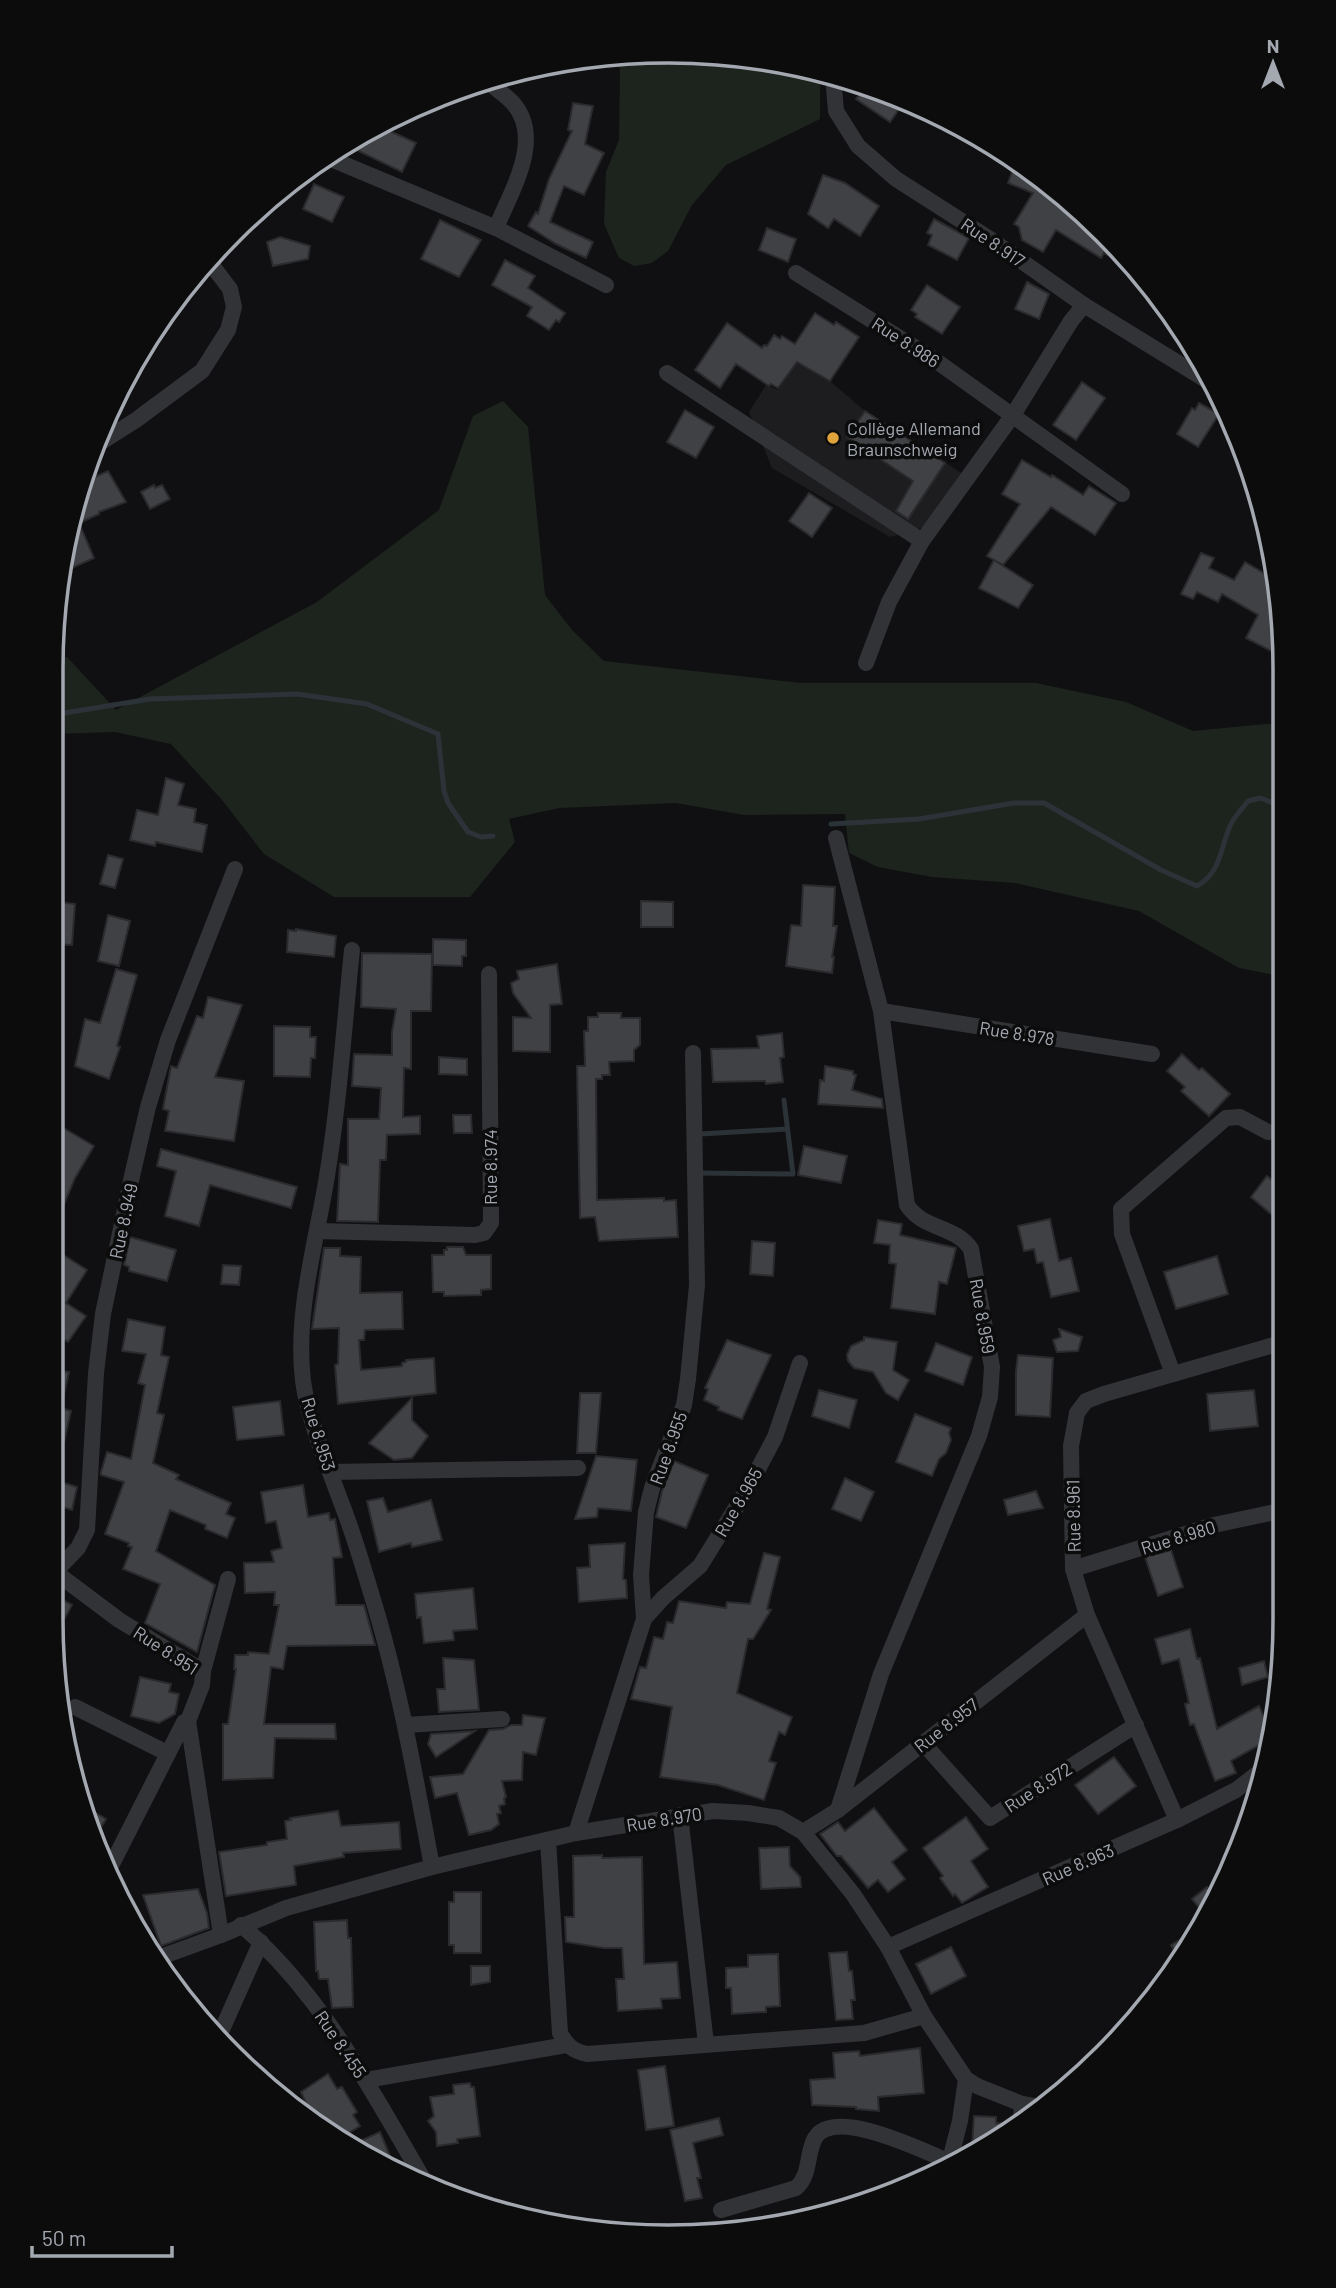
<svg xmlns="http://www.w3.org/2000/svg" width="1336" height="2288" font-family="Barlow,sans-serif">
<style>
.built{fill:#1d1d1f}
.green{fill:#1d241e}
.lines{fill:none;stroke-linecap:round;stroke-linejoin:round}
.stream{stroke:#2b3339;stroke-width:5}
.building{fill:#404145;stroke:#2b2b2d;stroke-width:2}
.street{stroke:#323336;stroke-width:16}
.poi-dot{fill:#dfa33b;stroke:#0c0c0d;stroke-width:2.5}
.labels{text-anchor:middle;dominant-baseline:central;stroke-width:7;stroke-linejoin:round;paint-order:stroke}
.street-label{font-size:18px;fill:#a3a8b1;stroke:#0c0c0d}
.poi-label{font-size:18px;fill:#a3a8b1;stroke:#0c0c0d;text-anchor:start}
.rim{fill:none;stroke:#a3a8b1;stroke-width:3.5}
</style>
<rect width="100%" height="100%" fill="#101012"/>
<path class="built" d="M797,361L830,381L865,411L966,476L932,525L890,537L772,468L749,412L766,385L778,390Z"/>
<g class="green">
<path d="M668,51L788,63L820,72V119L726,165L692,205L668,251L652,263L634,266L619,258L604,224L606,172L619,140L620,69L614,56Z"/>
<path d="M503,401L528,427L545,595L572,630L604,661L801,683H1036L1126,702L1193,731L1265,724H1284V977L1239,968L1139,911L1015,883L932,877L878,867L849,853L845,814L744,815L676,803L559,808L509,819L515,842L470,897H334L264,854L222,800L171,744L115,732L52,734V658L67,657L116,710L317,602L439,510L473,416Z"/>
</g>
<g class="lines">
<g class="stream">
<path d="M52,715L150,699L297,694L367,704L438,734L444,791L448,803L468,832L481,837L493,836"/>
<path d="M831,824L919,819L1014,803H1044L1161,870L1197,886C1222,872 1220,847 1231,824C1235,816 1242,809 1248,801L1260,798L1284,807"/>
<path d="M700,1134L787,1129"/>
<path d="M700,1173L793,1174L784,1100"/>
</g>
</g>
<g class="building">
<path d="M866,86L906,99L890,122L856,99Z"/>
<path d="M573,103L593,106L585,144L604,153L584,195L564,186L550,222L593,242L586,258L556,244L528,226L536,212L538,214L549,179L572,131L568,130Z"/>
<path d="M379,126L416,143L402,172L344,144Z"/>
<path d="M1013,169L1041,180L1039,184L1064,199L1105,232L1134,270L1104,253L1101,258L1056,230L1043,252L1022,240L1019,227L1014,224L1033,193L1008,183Z"/>
<path d="M823,175L845,183L879,206L860,236L834,219L828,228L808,214Z"/>
<path d="M314,184L344,197L332,222L303,209Z"/>
<path d="M934,219L969,238L957,260L928,245L932,235L927,233Z"/>
<path d="M440,220L481,240L459,277L421,259Z"/>
<path d="M767,228L796,239L788,262L759,250Z"/>
<path d="M280,237L310,246L308,259L273,266L267,242Z"/>
<path d="M505,260L535,276L528,288L565,313L559,322L556,320L549,330L527,316L532,307L492,285Z"/>
<path d="M1027,282L1049,294L1039,319L1015,309Z"/>
<path d="M927,285L960,307L942,334L915,317L917,314L911,310Z"/>
<path d="M815,313L834,325L836,322L859,337L830,381L797,362L778,388L771,384L769,386L736,364L720,388L695,370L727,323L762,348L764,345L767,346L774,335L780,339L782,336L795,344Z"/>
<path d="M1082,382L1105,398L1076,440L1053,425Z"/>
<path d="M1199,403L1219,414L1198,447L1177,434L1192,408L1195,410Z"/>
<path d="M685,410L714,427L696,458L667,442Z"/>
<path d="M865,411L945,463L908,519L896,511L913,481L847,437Z"/>
<path d="M1022,460L1051,477L1052,475L1083,495L1089,486L1116,503L1095,535L1051,507L1003,565L987,556L1020,504L1002,494Z"/>
<path d="M108,471L126,502L99,512V514L79,523L94,558L63,572L81,483Z"/>
<path d="M154,485L155,488L162,485L170,499L150,509L141,492Z"/>
<path d="M809,493L832,508L812,537L789,521Z"/>
<path d="M1201,553L1214,558L1209,568L1234,580L1245,562L1274,579L1284,627V646L1279,655L1246,638L1258,615L1222,594L1218,602L1197,592L1193,599L1181,594Z"/>
<path d="M994,560L1033,585L1018,608L979,588Z"/>
<path d="M166,778L184,784L178,805L196,809L194,822L207,825L202,852L156,842L155,846L130,840L137,810L158,815Z"/>
<path d="M108,855L123,859L115,888L100,884Z"/>
<path d="M803,885L835,887L833,926H837L832,957H834L832,973L786,966L791,925L801,926Z"/>
<path d="M52,901L75,904L72,945L52,944Z"/>
<path d="M641,901L673,902V927H641Z"/>
<path d="M108,915L130,921L119,966L98,961Z"/>
<path d="M296,929L336,936L334,957L287,952L288,930L296,931Z"/>
<path d="M433,939L466,940V956H462V966L433,965Z"/>
<path d="M362,953L432,954L431,1011H411V1069L404,1068L403,1117L420,1116V1134L387,1135L386,1160H380L378,1222L337,1221L340,1164L348,1165V1119H379L381,1088L352,1086L354,1054L392,1055V1032L396,1009L361,1007Z"/>
<path d="M557,964L562,1004L550,1005V1052L513,1051V1017L531,1018L513,993L511,983L519,979L517,971Z"/>
<path d="M116,969L137,975L117,1046L120,1047L109,1079L75,1066L85,1019L100,1023Z"/>
<path d="M208,997L242,1005L215,1077L244,1081L234,1141L165,1131L169,1111L163,1109L171,1066L177,1068L197,1016L203,1018Z"/>
<path d="M598,1013H621V1018H640V1045L634,1050V1061L609,1062L610,1075H602V1079H596L597,1200L664,1198V1201L676,1200L678,1237L599,1241L595,1217L580,1218L577,1066H585L584,1031H588V1017H598Z"/>
<path d="M274,1026L310,1027V1037H316L315,1058H311L310,1077L274,1076Z"/>
<path d="M782,1033L784,1057L780,1058L783,1082L766,1084L765,1081L713,1082L711,1049L759,1048L757,1036Z"/>
<path d="M1182,1054L1199,1070L1202,1068L1230,1094L1209,1116L1181,1091L1185,1087L1167,1071Z"/>
<path d="M439,1057L467,1059V1075L439,1074Z"/>
<path d="M825,1066L853,1071V1074L856,1075L852,1090L882,1099L883,1108L818,1104L820,1080L824,1081Z"/>
<path d="M453,1115H471L472,1133H454Z"/>
<path d="M62,1127L94,1146L75,1178L51,1235V1146Z"/>
<path d="M804,1146L847,1156L841,1183L798,1175Z"/>
<path d="M161,1149L297,1187L291,1208L210,1185L199,1226L165,1216L176,1171L157,1166Z"/>
<path d="M1267,1176L1284,1189V1225L1251,1197Z"/>
<path d="M1050,1219L1059,1261L1071,1258L1079,1291L1051,1297L1043,1262L1037,1263L1034,1249L1024,1251L1018,1226Z"/>
<path d="M878,1220L902,1224L900,1235L956,1248L947,1284L939,1282L935,1314L891,1308L896,1264L889,1263L890,1245L874,1243Z"/>
<path d="M130,1237L176,1250L167,1281L129,1271V1267L124,1265Z"/>
<path d="M752,1241L775,1243L773,1276L750,1274Z"/>
<path d="M51,1247L87,1270L66,1303L86,1316L68,1342L51,1331Z"/>
<path d="M447,1247H463L466,1255H491V1289L481,1290V1295L444,1296V1292H433L432,1255H444V1250H447Z"/>
<path d="M324,1248H340V1256L361,1257L360,1293L402,1292L403,1329L365,1330L364,1340H359L361,1370L402,1366V1363L406,1362V1360L434,1358L436,1393L338,1404L335,1365L338,1364L339,1328L312,1329Z"/>
<path d="M1217,1256L1228,1294L1176,1309L1164,1272Z"/>
<path d="M223,1265L241,1266L239,1285L221,1284Z"/>
<path d="M128,1319L165,1327L161,1355L169,1357L157,1413L164,1415L153,1463L179,1475L176,1479L231,1503L226,1514L235,1518L227,1538L205,1529L206,1525L170,1510L156,1551L215,1585L197,1652L145,1623L160,1584L123,1569L132,1547L128,1546L129,1543L105,1534L124,1482L101,1475V1472L107,1452L131,1459L145,1385L138,1383L146,1354L122,1351Z"/>
<path d="M1059,1329L1082,1337L1078,1351L1057,1352L1053,1340L1061,1337Z"/>
<path d="M864,1337L897,1342L893,1370L909,1380L898,1400L886,1393L873,1372L854,1368L848,1361L847,1355L851,1346L864,1340Z"/>
<path d="M727,1340L771,1355L742,1419L718,1410L719,1407L704,1400L708,1389L705,1388Z"/>
<path d="M936,1343L972,1357L963,1385L925,1371Z"/>
<path d="M1018,1355L1053,1358L1050,1417L1016,1415V1371Z"/>
<path d="M51,1369L69,1372L61,1408L71,1411L64,1442L51,1439Z"/>
<path d="M819,1390L857,1400L849,1428L812,1416Z"/>
<path d="M1254,1390L1258,1426L1210,1431L1207,1394Z"/>
<path d="M580,1393H601L596,1453H577Z"/>
<path d="M412,1398V1420L428,1436L412,1458L394,1460L369,1443Z"/>
<path d="M280,1401L284,1435L237,1440L233,1407Z"/>
<path d="M915,1414L951,1428L949,1433L951,1440L946,1453L939,1459L932,1476L896,1462Z"/>
<path d="M596,1456L637,1460L631,1511L598,1508L597,1517L575,1519Z"/>
<path d="M674,1461L708,1475L686,1528L656,1517L662,1491Z"/>
<path d="M845,1478L874,1492L861,1521L832,1509Z"/>
<path d="M51,1479L77,1487L72,1510L63,1507L58,1533L51,1532Z"/>
<path d="M303,1485L308,1517L329,1513L330,1520L335,1519L342,1557L333,1558L336,1605H364L375,1645L287,1646L283,1669L271,1667L264,1724H335L336,1739L275,1738L273,1778L223,1780V1724H228L236,1669H234L235,1655H248V1652L269,1654L279,1605H274L275,1592L245,1593L244,1563L274,1562L271,1551L282,1548L276,1521L266,1523L261,1492Z"/>
<path d="M1036,1491L1043,1508L1008,1515L1004,1500Z"/>
<path d="M383,1498L388,1512L431,1500L442,1540L412,1547L411,1543L379,1552L367,1501Z"/>
<path d="M625,1543L623,1579L626,1580L627,1598L579,1602L577,1568L590,1567L589,1545Z"/>
<path d="M1171,1550L1183,1587L1158,1596L1145,1557Z"/>
<path d="M764,1553L780,1557L767,1609L771,1610L753,1639H748L737,1693L792,1717L785,1735L779,1732L769,1761L776,1763L764,1800L718,1785L660,1777L672,1707L631,1699L640,1667L646,1668L654,1637L663,1639L667,1622L673,1623L679,1601L726,1608L727,1602L750,1604Z"/>
<path d="M473,1588L477,1629L453,1631L454,1640L424,1643L421,1617L417,1618L415,1594Z"/>
<path d="M51,1593L72,1605L54,1638L51,1620Z"/>
<path d="M1190,1629L1197,1659L1200,1658L1217,1729L1259,1706L1270,1730L1268,1740L1231,1761L1236,1773L1215,1781L1194,1724L1190,1725L1185,1704L1189,1703L1179,1659L1162,1664L1155,1639Z"/>
<path d="M443,1658L474,1660L479,1710L439,1712L437,1689H445Z"/>
<path d="M1264,1661L1268,1677L1242,1685L1239,1668Z"/>
<path d="M140,1677L171,1684L169,1692L179,1694L175,1714L159,1723L131,1716Z"/>
<path d="M523,1715L545,1718L536,1755L523,1752L522,1780L502,1781L506,1797L504,1798L505,1804L499,1806L501,1813L497,1814L499,1824L491,1830L469,1835L457,1793L435,1798L430,1777L463,1774L489,1730L503,1729L511,1725H522Z"/>
<path d="M475,1731L436,1757L428,1744L431,1734Z"/>
<path d="M1114,1757L1136,1786L1098,1814L1075,1785Z"/>
<path d="M81,1804L106,1819L94,1839L83,1818Z"/>
<path d="M874,1808L907,1850L892,1862L905,1879L888,1892L878,1880L868,1888L841,1856H837L820,1834L838,1822L845,1831Z"/>
<path d="M338,1811L341,1826L399,1822L401,1849L343,1853L344,1857L294,1866L296,1885L226,1896L219,1852L267,1845V1842L287,1839L285,1821L291,1820L290,1818Z"/>
<path d="M966,1817L988,1849L971,1861L988,1887L962,1903L955,1894L953,1896L940,1878L943,1876L923,1848Z"/>
<path d="M789,1847L790,1866L800,1877L801,1887L761,1889L759,1848Z"/>
<path d="M602,1855V1858L642,1857L644,1964L677,1962L680,1998L661,1999L662,2008L618,2011L616,1979H624L622,1948H604L566,1942L565,1917H574L573,1856Z"/>
<path d="M1207,1887L1214,1896L1205,1915L1192,1899Z"/>
<path d="M198,1889L207,1913L209,1928L161,1946L143,1895Z"/>
<path d="M454,1892H481V1953H454V1945H449V1902H454Z"/>
<path d="M347,1920L348,1938H351L353,2007L332,2008L328,1979H319L318,1971H316L314,1922Z"/>
<path d="M1198,1929L1181,1963L1171,1945Z"/>
<path d="M951,1947L966,1976L931,1994L916,1964Z"/>
<path d="M847,1952L849,1971H852L855,2000H851L853,2019L836,2020L829,1953Z"/>
<path d="M778,1954L780,2006L766,2007V2012L732,2014L731,1988H726V1968L748,1967V1955Z"/>
<path d="M471,1966H490V1982L471,1985Z"/>
<path d="M920,2048L924,2093L878,2097L879,2111L856,2109V2107L812,2105L810,2080L835,2078L833,2053L859,2051L860,2056Z"/>
<path d="M665,2066L674,2126L646,2130L638,2070Z"/>
<path d="M328,2074L337,2089L342,2087L357,2112L353,2115L360,2126L339,2139L325,2133L309,2118L312,2116L301,2092Z"/>
<path d="M470,2083L471,2087H474L480,2136L457,2139L458,2143L437,2146L436,2132L428,2121L434,2116L430,2097L454,2094L453,2085Z"/>
<path d="M974,2116L996,2117V2123L1011,2124L1012,2127L972,2148Z"/>
<path d="M719,2118L723,2135L693,2143L701,2178H697L702,2198L685,2201L670,2130Z"/>
<path d="M380,2132L390,2156L351,2145Z"/>
</g>
<g class="lines">
<g class="street">
<path d="M833,76L836,111L858,146L896,179L993,241L1084,305L1071,321L1013,415L922,541L889,602L866,663"/>
<path d="M487,81C495,88 504,94 512,102C545,138 511,191 496,228"/>
<path d="M324,156L496,228L606,285"/>
<path d="M796,273L935,360L1122,494"/>
<path d="M1084,305L1214,385"/>
<path d="M667,373L922,541"/>
<path d="M95,446L136,420L202,371L228,330L234,307L230,289L208,260"/>
<path d="M836,838L881,1011L907,1205C923,1230 955,1225 971,1249L992,1367L990,1397L979,1436L881,1674L838,1810"/>
<path d="M352,950C344,1027 339,1105 326,1182C315,1247 295,1315 303,1381C309,1423 327,1463 341,1502C353,1532 362,1563 371,1593C399,1683 415,1775 432,1867"/>
<path d="M881,1011L1152,1054"/>
<path d="M317,1231L475,1235L484,1233L491,1223L489,974"/>
<path d="M1173,1374L1122,1234L1121,1209L1226,1118L1240,1117L1268,1132"/>
<path d="M330,1472L578,1468"/>
<path d="M1073,1569L1214,1525L1284,1510"/>
<path d="M55,1572L119,1620L203,1671L202,1685L188,1721L184,1722L110,1868"/>
<path d="M51,1576L78,1548L87,1530L96,1373L103,1314L132,1176L148,1107L168,1040L235,869"/>
<path d="M644,1619L663,1598L700,1566L747,1490L775,1437L800,1363"/>
<path d="M203,1671L228,1579"/>
<path d="M75,1707L167,1753"/>
<path d="M188,1721L221,1935"/>
<path d="M406,1725L502,1719"/>
<path d="M923,1743L990,1818L1136,1725"/>
<path d="M680,1815L706,2044"/>
<path d="M1177,1820L1087,1615L1073,1569L1071,1446L1077,1413L1086,1401L1104,1394L1284,1342"/>
<path d="M803,1832L838,1810L1087,1615"/>
<path d="M576,1833L644,1619L641,1575L646,1512L652,1488L684,1405L688,1379L697,1285L693,1053"/>
<path d="M548,1840L560,2033C567,2046 573,2051 587,2054L864,2033L924,2016"/>
<path d="M241,1925C321,1993 370,2088 422,2177"/>
<path d="M888,1947L1177,1820L1236,1790L1262,1770"/>
<path d="M158,1958L221,1935L286,1908L432,1867L576,1833L713,1811L748,1813L779,1818L803,1832L853,1894L888,1947L924,2016L966,2079L977,2086L1022,2104L1046,2108"/>
<path d="M220,2034L261,1942"/>
<path d="M366,2080L566,2045"/>
<path d="M1021,2122L1022,2104"/>
<path d="M950,2160L960,2121L966,2079"/>
<path d="M721,2210L796,2188C811,2175 806,2154 815,2138C834,2106 923,2151 948,2161"/>
</g>
</g>
<circle class="poi-dot" cx="833" cy="438" r="7"/>
<g class="labels">
<g class="street-label">
<text transform="translate(993 242) rotate(34)">Rue 8.917</text>
<text transform="translate(906 342) rotate(33)">Rue 8.986</text>
<text transform="translate(1017 1033) rotate(9)">Rue 8.978</text>
<text transform="translate(490 1167) rotate(-90)">Rue 8.974</text>
<text transform="translate(123 1221) rotate(-78)">Rue 8.949</text>
<text transform="translate(983 1316) rotate(80)">Rue 8.959</text>
<text transform="translate(319 1434) rotate(73)">Rue 8.953</text>
<text transform="translate(668 1448) rotate(-70)">Rue 8.955</text>
<text transform="translate(738 1502) rotate(-60)">Rue 8.965</text>
<text transform="translate(1073 1516) rotate(-91)">Rue 8.961</text>
<text transform="translate(1178 1537) rotate(-17)">Rue 8.980</text>
<text transform="translate(166 1650) rotate(33)">Rue 8.951</text>
<text transform="translate(946 1725) rotate(-38)">Rue 8.957</text>
<text transform="translate(1038 1787) rotate(-33)">Rue 8.972</text>
<text transform="translate(664 1819) rotate(-9)">Rue 8.970</text>
<text transform="translate(1078 1864) rotate(-24)">Rue 8.963</text>
<text transform="translate(341 2044) rotate(56)">Rue 8.455</text>
</g>
<g class="poi-label">
<text x="847" y="428">Collège Allemand<tspan x="847" dy="21">Braunschweig</tspan></text>
</g>
</g>
<path d="M0 0H1336V2288H0ZM668 63H668A605 605 0 0 1 1273 668V1620A605 605 0 0 1 668 2225H668A605 605 0 0 1 63 1620V668A605 605 0 0 1 668 63Z" fill="#0c0c0d" fill-rule="evenodd"/>
<path class="rim" d="M668 63H668A605 605 0 0 1 1273 668V1620A605 605 0 0 1 668 2225H668A605 605 0 0 1 63 1620V668A605 605 0 0 1 668 63Z"/>
<g transform="translate(1273 63)" stroke="#0c0c0d" stroke-width="5" paint-order="stroke">
<path d="M0-5L12 26L0 18L-12 26Z" fill="#a3a8b1"/>
<text y="-10" font-size="19" font-weight="bold" text-anchor="middle" fill="#a3a8b1">N</text>
</g>
<path d="M32 2246v10h140v-10" fill="none" stroke="#a3a8b1" stroke-width="3.5"/>
<text x="42" y="2246" font-size="21" fill="#a3a8b1" stroke="#0c0c0d" stroke-width="5" paint-order="stroke">50 m</text>
</svg>
